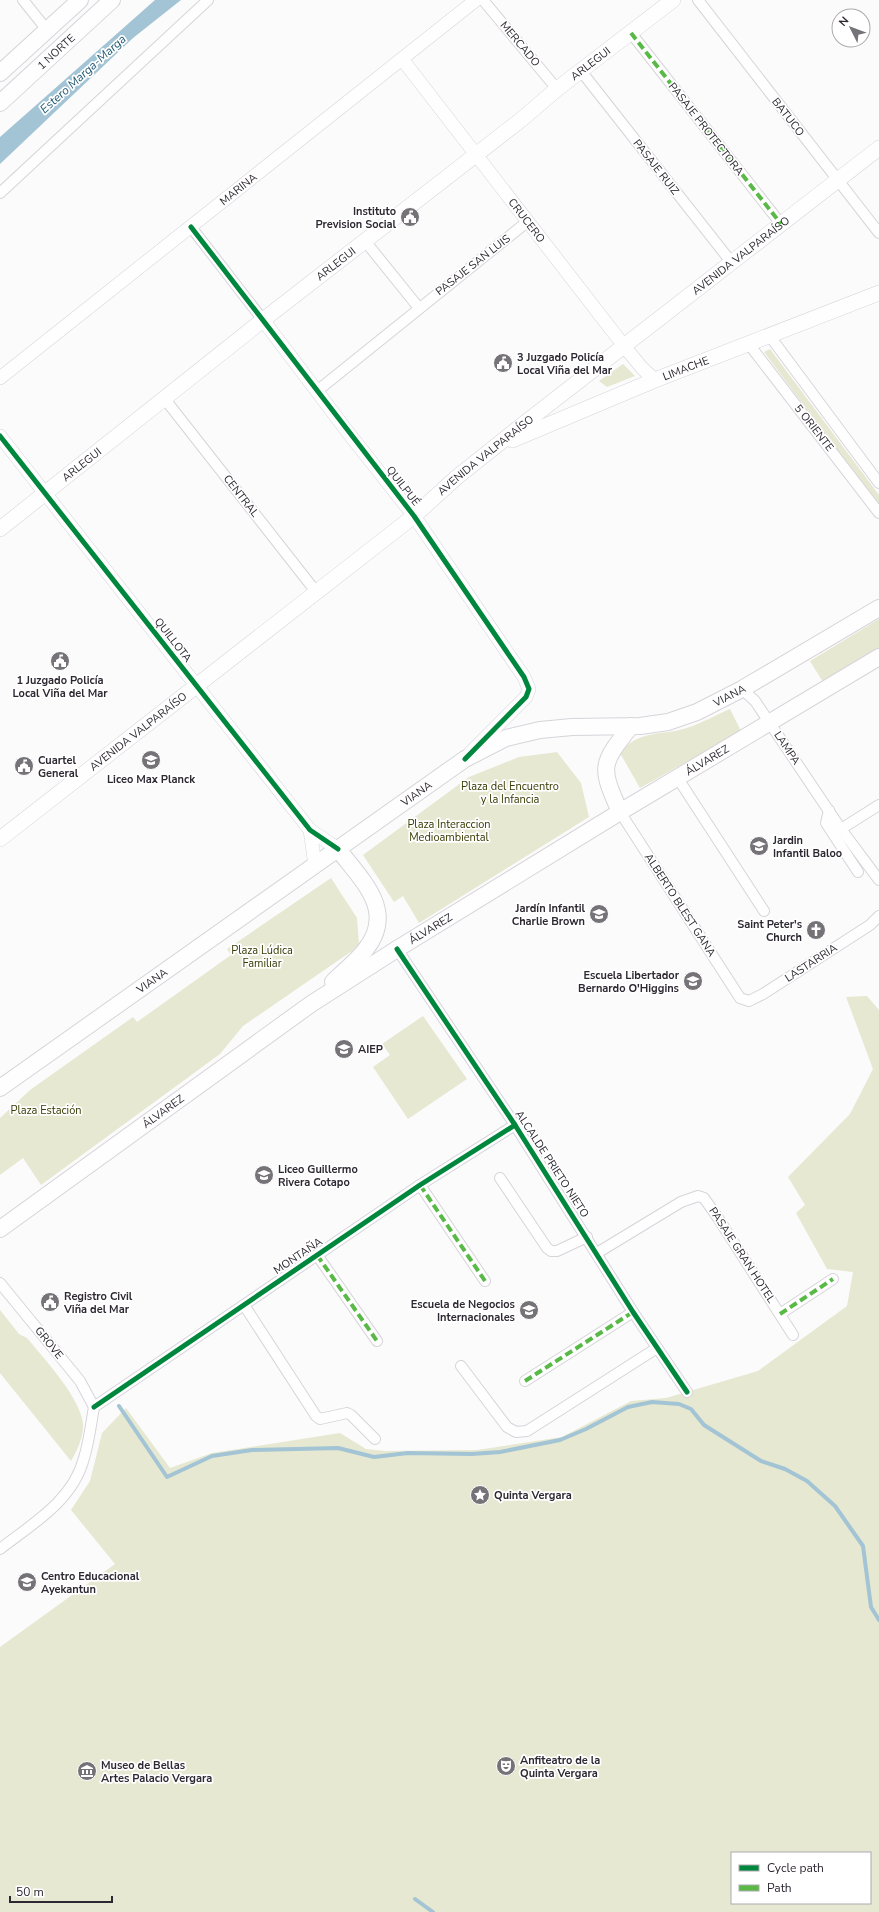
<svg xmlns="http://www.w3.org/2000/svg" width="879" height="1912" font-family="'Nunito Sans',sans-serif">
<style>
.green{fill:#e6e8d1;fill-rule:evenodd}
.water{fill:#a3c4d4}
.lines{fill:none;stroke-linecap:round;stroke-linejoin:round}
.stream{stroke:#a3c4d4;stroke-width:4}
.minor-casing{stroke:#d7d4da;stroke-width:12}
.tertiary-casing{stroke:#d7d4da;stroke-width:14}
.secondary-casing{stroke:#d7d4da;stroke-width:16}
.primary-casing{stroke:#d7d4da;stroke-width:18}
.minor{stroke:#fefefe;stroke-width:10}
.tertiary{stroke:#fefefe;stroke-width:13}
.secondary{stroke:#fefefe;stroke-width:15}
.primary{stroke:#fefefe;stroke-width:16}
.quiet{stroke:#58b947;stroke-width:4;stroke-dasharray:8 4;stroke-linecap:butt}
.cycleway-casing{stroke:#fff;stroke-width:8}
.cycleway{stroke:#00873e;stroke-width:5}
.labels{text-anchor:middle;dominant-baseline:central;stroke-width:3.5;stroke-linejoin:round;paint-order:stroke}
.street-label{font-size:11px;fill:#2d2832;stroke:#fff}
.poi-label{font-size:11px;font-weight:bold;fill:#2d2832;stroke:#fff;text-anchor:start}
.park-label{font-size:11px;fill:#383a02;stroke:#fff}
.water-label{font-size:12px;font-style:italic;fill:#1d5771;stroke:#fff}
</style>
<rect width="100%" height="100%" fill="#fbfbfb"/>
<g class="green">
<path d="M770,349L879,495V506L764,352Z"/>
<path d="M623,364L635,376L607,387L599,381Z"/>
<path d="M879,619V649L823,682L810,661Z"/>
<path d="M730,709L741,731L640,788L620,753C639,729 662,736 687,728C702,723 716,715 730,709Z"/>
<path d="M557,752L581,783L589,817L419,923L403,896L394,902L363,855L469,777L519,757Z"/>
<path d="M331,878L357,918L359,944L352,951L243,1026L220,1054L41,1185L23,1158L0,1175V1118L30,1090L133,1017L137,1022L231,955L227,949Z"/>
<path d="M867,996L879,1010V1912H0V1647L115,1564L71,1510L90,1481L102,1433L126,1408L170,1468L212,1453L340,1433L366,1449L385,1451L477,1450L562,1437L631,1401L666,1398L758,1371L847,1306L853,1272L827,1269L796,1213L805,1205L788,1177L850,1114L873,1069L846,997ZM732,1853H870V1903H732Z"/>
<path d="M423,1016L467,1079L408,1119L373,1067L390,1055L382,1044Z"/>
<path d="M0,1310L19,1334L27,1338C45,1360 79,1396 83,1423C84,1436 77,1451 71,1461L0,1373Z"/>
</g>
<path class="water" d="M155,0H181L133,38L0,164V137Z"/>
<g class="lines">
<g class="stream">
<path d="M119,1406L167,1477L212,1456L252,1450L338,1448L374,1457L408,1453L472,1454L500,1452L560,1440L586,1429L628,1407L652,1402L679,1404L691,1409L704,1425L761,1461L785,1469L807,1481L835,1506L863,1546L871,1607L879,1620"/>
<path d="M415,1899L433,1912"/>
</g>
<g class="minor-casing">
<g id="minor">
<path d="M23,0L47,30"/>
<path d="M483,0L557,89"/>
<path d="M698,0L879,233"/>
<path d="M631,33L781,224"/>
<path d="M581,71L732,263"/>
<path d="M0,193L208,0"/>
<path d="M191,227L263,320"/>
<path d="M365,241L419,308"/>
<path d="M769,335L879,483"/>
<path d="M748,343L879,513"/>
<path d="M317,391L527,222"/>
<path d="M164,398L317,593"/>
<path d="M742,689L755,701L841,829L879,880"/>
<path d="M677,777L764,911"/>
<path d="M829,810L826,823L858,872"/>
<path d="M620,812L740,998L749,1001L763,994L870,925L879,916"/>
<path d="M841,829L879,805"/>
<path d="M397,949L515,1125L633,1312L687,1392"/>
<path d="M500,1178L547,1248L551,1251H557L587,1237"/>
<path d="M420,1185L485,1281"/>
<path d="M597,1253L681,1202L698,1196L704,1198L718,1218L793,1335"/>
<path d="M317,1255L377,1341"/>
<path d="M0,1283L80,1381L94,1407"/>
<path d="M244,1305L316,1416L320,1419L347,1413L351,1415L375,1439"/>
<path d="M780,1314L833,1279"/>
<path d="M461,1366L507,1427L516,1432L527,1431L657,1348"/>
<path d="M525,1381L633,1312"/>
<path d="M94,1407L420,1185L515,1125"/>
<path d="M0,1549C32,1524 73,1501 84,1458C89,1442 91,1424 94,1407"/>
</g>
</g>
<g class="tertiary-casing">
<g id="tertiary">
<path id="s1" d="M402,59L624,346L642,368L655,380"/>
<path d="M263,320L350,435L414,516L524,677L529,689L526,697L470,753"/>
<path id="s2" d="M0,378L476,0"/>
<path d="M0,436L310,830L338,849"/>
<path d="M310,830L315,865"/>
</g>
</g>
<g class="secondary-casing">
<g id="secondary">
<path id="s3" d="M512,440L655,380L879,293"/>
<path id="s4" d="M0,529L263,320L522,119L557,89L673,0"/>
<path id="s5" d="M0,839L414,516L457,477L526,422L879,148"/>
</g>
</g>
<g class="primary-casing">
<g id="primary">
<path d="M0,73L80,0"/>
<path id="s6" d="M0,103L112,0"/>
<path d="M620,812C600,767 600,765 631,726"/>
<path d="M333,982C344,971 357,961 366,949C396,910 362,881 338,849"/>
<path id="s7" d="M0,1088L465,759L506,738L540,730L572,727L640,726L668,722L697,712L742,689L879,608"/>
<path id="s8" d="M0,1229L311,1004L397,949L620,812L879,657"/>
</g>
</g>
<use href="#minor" class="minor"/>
<use href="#tertiary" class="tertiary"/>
<use href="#secondary" class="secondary"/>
<use href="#primary" class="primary"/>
<g class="quiet">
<path d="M631,33L781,224"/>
<path d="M420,1185L485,1281"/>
<path d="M317,1255L377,1341"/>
<path d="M780,1314L833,1279"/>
<path d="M525,1381L633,1312"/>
</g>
<g class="cycleway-casing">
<g id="cycleway">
<path d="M191,227L414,516L524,677L529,689L526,697L465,759"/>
<path d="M0,436L310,830L338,849"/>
<path d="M397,949L515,1125L633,1312L687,1392"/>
<path d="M94,1407L420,1185L515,1125"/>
</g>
</g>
<use href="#cycleway" class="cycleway"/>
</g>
<defs>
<g id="civic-disc" transform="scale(1)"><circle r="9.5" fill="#757278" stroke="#fff"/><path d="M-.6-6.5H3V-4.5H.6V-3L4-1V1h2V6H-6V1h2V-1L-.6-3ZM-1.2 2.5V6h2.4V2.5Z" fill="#fff"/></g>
<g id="school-disc" transform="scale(1)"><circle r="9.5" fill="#757278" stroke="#fff"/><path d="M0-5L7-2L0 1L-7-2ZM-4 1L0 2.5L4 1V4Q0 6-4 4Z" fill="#fff"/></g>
<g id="church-disc" transform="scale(1)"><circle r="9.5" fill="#757278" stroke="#fff"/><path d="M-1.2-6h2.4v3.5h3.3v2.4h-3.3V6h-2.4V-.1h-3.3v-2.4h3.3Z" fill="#fff"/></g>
<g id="university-disc" transform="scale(1)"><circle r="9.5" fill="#757278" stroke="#fff"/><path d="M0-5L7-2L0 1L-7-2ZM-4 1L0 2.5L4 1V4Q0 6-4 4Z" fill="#fff"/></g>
<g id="sight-disc" transform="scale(1)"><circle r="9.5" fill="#757278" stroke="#fff"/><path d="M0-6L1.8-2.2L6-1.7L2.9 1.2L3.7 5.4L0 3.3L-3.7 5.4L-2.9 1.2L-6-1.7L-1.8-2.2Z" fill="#fff"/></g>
<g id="theatre-disc" transform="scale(1)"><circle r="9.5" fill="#757278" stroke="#fff"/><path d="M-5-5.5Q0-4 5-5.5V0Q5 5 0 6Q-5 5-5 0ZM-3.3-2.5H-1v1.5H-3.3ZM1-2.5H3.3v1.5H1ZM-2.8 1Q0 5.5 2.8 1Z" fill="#fff"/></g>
<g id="museum-disc" transform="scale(1)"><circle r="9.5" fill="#757278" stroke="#fff"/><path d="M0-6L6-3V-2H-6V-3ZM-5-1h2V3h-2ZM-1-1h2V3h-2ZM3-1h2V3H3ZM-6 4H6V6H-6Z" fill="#fff"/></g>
</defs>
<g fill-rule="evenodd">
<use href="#civic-disc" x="410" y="217"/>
<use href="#civic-disc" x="503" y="363"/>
<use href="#civic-disc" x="60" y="661"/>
<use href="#school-disc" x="151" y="760"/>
<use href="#civic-disc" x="24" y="766"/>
<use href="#school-disc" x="759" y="846"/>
<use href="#school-disc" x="599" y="914"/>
<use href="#church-disc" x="816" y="930"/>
<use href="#school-disc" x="693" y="981"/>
<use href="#university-disc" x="344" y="1049"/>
<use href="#school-disc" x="264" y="1175"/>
<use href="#civic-disc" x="50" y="1302"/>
<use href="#university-disc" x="529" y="1310"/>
<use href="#sight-disc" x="480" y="1495"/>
<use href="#school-disc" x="27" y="1582"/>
<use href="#theatre-disc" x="506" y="1766"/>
<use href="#museum-disc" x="87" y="1771"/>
</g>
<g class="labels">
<g class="street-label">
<text transform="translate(520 44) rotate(50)">MERCADO</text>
<text stroke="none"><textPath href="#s6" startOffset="76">1 NORTE</textPath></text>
<text stroke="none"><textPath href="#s4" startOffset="752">ARLEGUI</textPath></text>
<text transform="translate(788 117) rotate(52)">BATUCO</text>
<text transform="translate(706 129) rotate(52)">PASAJE PROTECTORA</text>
<text transform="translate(656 167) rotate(52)">PASAJE RUIZ</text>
<text stroke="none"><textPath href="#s2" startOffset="304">MARINA</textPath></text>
<text stroke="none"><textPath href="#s1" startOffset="204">CRUCERO</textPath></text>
<text stroke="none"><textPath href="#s5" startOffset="943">AVENIDA VALPARAÍSO</textPath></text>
<text stroke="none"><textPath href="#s4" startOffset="428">ARLEGUI</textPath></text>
<text transform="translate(473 265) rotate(-38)">PASAJE SAN LUIS</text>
<text stroke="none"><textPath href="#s3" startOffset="188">LIMACHE</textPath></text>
<text transform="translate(814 428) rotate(52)">5 ORIENTE</text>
<text stroke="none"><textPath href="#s5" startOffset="619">AVENIDA VALPARAÍSO</textPath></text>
<text stroke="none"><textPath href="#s4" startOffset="104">ARLEGUI</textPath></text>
<text transform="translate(403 486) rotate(52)">QUILPUÉ</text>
<text transform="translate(241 496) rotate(52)">CENTRAL</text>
<text transform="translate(173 640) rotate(52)">QUILLOTA</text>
<text stroke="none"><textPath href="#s7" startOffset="846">VIANA</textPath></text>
<text stroke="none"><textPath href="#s5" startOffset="175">AVENIDA VALPARAÍSO</textPath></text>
<text transform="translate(787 748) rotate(56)">LAMPA</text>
<text stroke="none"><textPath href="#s8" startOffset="849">ÁLVAREZ</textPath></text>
<text stroke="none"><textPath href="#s7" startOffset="510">VIANA</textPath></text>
<text transform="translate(680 905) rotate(57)">ALBERTO BLEST GANA</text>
<text stroke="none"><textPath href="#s8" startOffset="525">ÁLVAREZ</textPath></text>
<text transform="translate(811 963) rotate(-33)">LASTARRIA</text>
<text stroke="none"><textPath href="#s7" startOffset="186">VIANA</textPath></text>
<text stroke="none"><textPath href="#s8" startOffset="201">ÁLVAREZ</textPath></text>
<text transform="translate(552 1164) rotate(57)">ALCALDE PRIETO NIETO</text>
<text transform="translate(742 1255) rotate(57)">PASAJE GRAN HOTEL</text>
<text transform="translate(298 1256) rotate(-34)">MONTAÑA</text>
<text transform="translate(49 1343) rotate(51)">GROVE</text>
</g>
<g class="poi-label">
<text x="396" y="211" text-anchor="end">Instituto<tspan x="396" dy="13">Prevision Social</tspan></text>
<text x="517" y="357">3 Juzgado Policía<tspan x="517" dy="13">Local Viña del Mar</tspan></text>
<text x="60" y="680" text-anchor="middle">1 Juzgado Policía<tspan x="60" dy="13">Local Viña del Mar</tspan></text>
<text x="38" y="760">Cuartel<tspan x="38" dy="13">General</tspan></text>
<text x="151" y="779" text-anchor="middle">Liceo Max Planck</text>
<text x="773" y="840">Jardin<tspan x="773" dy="13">Infantil Baloo</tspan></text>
<text x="585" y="908" text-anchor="end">Jardín Infantil<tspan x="585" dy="13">Charlie Brown</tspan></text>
<text x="802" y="924" text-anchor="end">Saint Peter's<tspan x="802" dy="13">Church</tspan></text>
<text x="679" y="975" text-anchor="end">Escuela Libertador<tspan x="679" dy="13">Bernardo O'Higgins</tspan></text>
<text x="358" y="1049">AIEP</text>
<text x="278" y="1169">Liceo Guillermo<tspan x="278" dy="13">Rivera Cotapo</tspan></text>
<text x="64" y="1296">Registro Civil<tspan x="64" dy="13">Viña del Mar</tspan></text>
<text x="515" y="1304" text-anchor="end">Escuela de Negocios<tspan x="515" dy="13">Internacionales</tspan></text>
<text x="494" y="1495">Quinta Vergara</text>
<text x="41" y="1576">Centro Educacional<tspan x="41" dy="13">Ayekantun</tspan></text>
<text x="520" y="1760">Anfiteatro de la<tspan x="520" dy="13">Quinta Vergara</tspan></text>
<text x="101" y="1765">Museo de Bellas<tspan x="101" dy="13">Artes Palacio Vergara</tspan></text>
</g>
<g class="park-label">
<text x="510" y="786">Plaza del Encuentro<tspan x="510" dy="13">y la Infancia</tspan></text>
<text x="449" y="824">Plaza Interaccion<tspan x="449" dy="13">Medioambiental</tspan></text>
<text x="262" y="950">Plaza Lúdica<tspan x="262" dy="13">Familiar</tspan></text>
<text x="46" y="1110">Plaza Estación</text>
</g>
<g class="water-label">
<text transform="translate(83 74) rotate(-42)">Estero Marga-Marga</text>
</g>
</g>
<rect x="731" y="1852" width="140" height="52" fill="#ffffff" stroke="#aba9ad"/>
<rect x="739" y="1865" width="20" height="6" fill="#00873e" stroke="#aba9ad"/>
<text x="767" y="1872" font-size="12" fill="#2d2832">Cycle path</text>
<rect x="739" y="1885" width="20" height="6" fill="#58b947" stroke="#aba9ad"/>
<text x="767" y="1892" font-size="12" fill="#2d2832">Path</text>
<g transform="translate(851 28) rotate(312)"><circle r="19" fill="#ffffff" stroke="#aba9ad"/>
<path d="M0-3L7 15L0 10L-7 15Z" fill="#757278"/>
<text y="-6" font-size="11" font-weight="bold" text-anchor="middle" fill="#2d2832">N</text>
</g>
<path d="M10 1896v6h102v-6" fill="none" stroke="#2d2832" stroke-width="2"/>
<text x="16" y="1896" font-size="12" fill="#2d2832" stroke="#ffffff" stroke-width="3" paint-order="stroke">50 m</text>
</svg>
